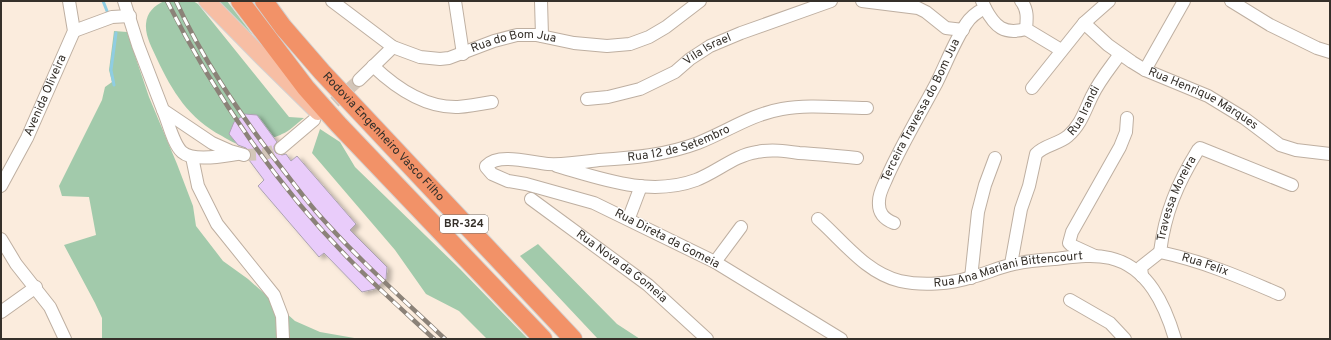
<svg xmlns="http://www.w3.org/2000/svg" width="1331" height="340" font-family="Overpass,sans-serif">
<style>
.green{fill:#a2caab}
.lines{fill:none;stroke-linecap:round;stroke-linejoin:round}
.stream{stroke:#8fcde2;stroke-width:3}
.building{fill:#e9ccfa;stroke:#aca2b2;filter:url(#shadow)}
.minor-tunnel{stroke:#d3c6b9;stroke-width:12;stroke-dasharray:12 6;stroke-linecap:butt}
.minor-casing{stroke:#beafa1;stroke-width:14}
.major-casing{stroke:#d3d1d0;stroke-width:18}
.highway-casing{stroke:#d3d1d0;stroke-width:20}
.minor{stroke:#fff;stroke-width:12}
.major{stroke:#f7bea4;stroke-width:16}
.highway{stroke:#f29268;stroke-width:18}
.rail-casing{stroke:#8b8278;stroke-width:4.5}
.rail{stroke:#fff;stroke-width:3;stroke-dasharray:9;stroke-linecap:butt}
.labels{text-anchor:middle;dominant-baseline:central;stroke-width:3;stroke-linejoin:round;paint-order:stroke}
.shield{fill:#fff;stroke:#726e6a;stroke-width:1}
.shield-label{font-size:11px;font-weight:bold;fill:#35302a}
.street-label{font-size:12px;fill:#35302a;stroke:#fff}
</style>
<defs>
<filter id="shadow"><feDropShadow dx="4.5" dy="2.5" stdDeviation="2" flood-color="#0004"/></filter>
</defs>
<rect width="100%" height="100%" fill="#fbecdd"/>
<g class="green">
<path d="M164,1H193L198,4L289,117L304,118C297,123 290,131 282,134C277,137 249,146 244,145C237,145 228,140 222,136C189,119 172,91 157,59C152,48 145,36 146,24C147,12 154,6 164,1Z"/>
<path d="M217,1H227L252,34H248Z"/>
<path d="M114,31L127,32L149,97L177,164L193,206L196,226L223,261L248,279L295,321L320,332L360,339H102V318L95,303L64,245L96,235L89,197L62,196L59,186L102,100L105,87L112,82L109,70Z"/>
<path d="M320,129L340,142L355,167L460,269L528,339H487L459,311L426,294L395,250L312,153Z"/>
<path d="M538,244L617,324L640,339H598L520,256Z"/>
</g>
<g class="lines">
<g class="stream">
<path d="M103,1L107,11"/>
<path d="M114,85L111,70L116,33"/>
</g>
</g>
<path class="building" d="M245,114L257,115L277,142L274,146V150L276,153L282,155L286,154L291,161L297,156L356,224L350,230L387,267L386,279L375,289L362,292L324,253L319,257L258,186L264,180L249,160L251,157V153L246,148L238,145L229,134L234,122Z"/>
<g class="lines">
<g class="minor-tunnel">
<path d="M321,114L359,80"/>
<path d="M244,155L265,154L281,148"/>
</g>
<g class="minor-casing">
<g id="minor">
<path d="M124,1L138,45L163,110L212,143L230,151L244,155"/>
<path id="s1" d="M332,1L393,47L420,57L440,59L449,58L494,41L517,35H536L574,43L607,46L630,44L649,37L666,27L700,1"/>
<path d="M455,1L463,54"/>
<path d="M541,1L542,36"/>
<path d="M862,1L918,8L926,12L946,28L963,30"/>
<path d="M1021,1C1028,9 1027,19 1026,29L1061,50"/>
<path d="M1231,1L1270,25L1317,48L1330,52"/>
<path d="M985,8C995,27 1004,35 1026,29"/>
<path id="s2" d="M1084,23L1108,45L1132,62L1145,70L1208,96L1244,118L1280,145L1296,150L1330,154"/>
<path d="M74,31L112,17L130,16"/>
<path d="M373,66C396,88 426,108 458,107C470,106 481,104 492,102"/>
<path d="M1145,70L1184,1"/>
<path d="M359,80L393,47"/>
<path d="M1032,88L1084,23L1109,1"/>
<path id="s3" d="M587,99L608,97L640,89L675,72L690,59L710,46L741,33L831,1"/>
<path d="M163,110C168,121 173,144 182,152C193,162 223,156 237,154"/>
<path d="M281,148L314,120"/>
<path d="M192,157L198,186L217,224L274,295L282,316L283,339"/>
<path d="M557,166C602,179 650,197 696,180C717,172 735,155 757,152C771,149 785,151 799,153C819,154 838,156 857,158"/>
<path id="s4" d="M1,186L27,138L74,31L69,1"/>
<path id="s5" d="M531,199L648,285L707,339"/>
<path d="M630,215L641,186"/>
<path id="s6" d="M818,219C843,241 866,273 900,281C922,286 951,284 972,277C985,274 997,268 1010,265C1024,261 1040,260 1055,259C1073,257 1092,254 1110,258C1148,267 1165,305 1175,339"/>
<path id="s7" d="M894,223C884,219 878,213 879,201C879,192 885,183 888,175C902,144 920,114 936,84C946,64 954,42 966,24C971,16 977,12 985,8L982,1"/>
<path d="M1,239L16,264L50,307L65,339"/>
<path id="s8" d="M1160,252C1165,213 1177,184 1198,150L1200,148L1292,185"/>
<path d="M1095,256L1071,245L1069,243L1072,232L1120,147L1126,132L1127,118"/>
<path d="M715,262L741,227"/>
<path id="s9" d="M1011,264L1021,209L1029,186L1036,154C1044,145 1059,144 1068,136C1081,125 1085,110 1092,96C1099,81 1110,68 1120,54"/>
<path id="s10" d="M1142,276L1141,267L1160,252C1202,261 1240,277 1279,294"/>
<path d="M971,278L978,212L985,185L995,158"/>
<path d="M1070,300L1110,323L1125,339"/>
<path d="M1,312L36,287"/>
<path id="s11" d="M841,339L715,262L594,203L526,184L508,181L492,174L486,167V166C499,152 532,163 548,164C565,165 583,162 599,160C633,158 666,155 698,143C726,132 752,114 782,109C809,104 839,108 867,108"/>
</g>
</g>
<g class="major-casing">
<path id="major" d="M207,1L265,60L318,112"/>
</g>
<g class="highway-casing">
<g id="highway">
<path d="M240,1L306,88L338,124L543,339"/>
<path id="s12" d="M264,1L283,27L322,72L573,339"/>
</g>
</g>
<use href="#minor" class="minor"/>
<use href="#major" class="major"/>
<use href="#highway" class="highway"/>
<g class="rail-casing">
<g id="rail">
<path d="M167,1C215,96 279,189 354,264C380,290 407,314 434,339"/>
<path d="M176,1C202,58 236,108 273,157C289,177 304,198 320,216C359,260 403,299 445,339"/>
</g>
</g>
<use href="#rail" class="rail"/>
</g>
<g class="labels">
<rect class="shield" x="440" y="215" width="48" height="18" rx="3"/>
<g class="shield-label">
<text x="464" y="224">BR-324</text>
</g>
<g class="street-label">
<text stroke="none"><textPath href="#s1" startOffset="202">Rua do Bom Jua</textPath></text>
<text stroke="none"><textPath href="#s3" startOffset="133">Vila Israel</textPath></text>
<text stroke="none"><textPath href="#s4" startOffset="101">Avenida Oliveira</textPath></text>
<text stroke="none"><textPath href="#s2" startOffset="142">Rua Henrique Marques</textPath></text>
<text stroke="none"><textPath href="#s9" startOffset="180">Rua Irandi</textPath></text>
<text stroke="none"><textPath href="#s7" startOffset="129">Terceira Travessa do Bom Jua</textPath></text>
<text stroke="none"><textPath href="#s12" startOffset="181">Rodovia Engenheiro Vasco Filho</textPath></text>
<text stroke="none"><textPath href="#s11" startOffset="596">Rua 12 de Setembro</textPath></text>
<text stroke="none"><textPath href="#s8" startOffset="56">Travessa Moreira</textPath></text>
<text transform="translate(667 239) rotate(27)">Rua Direta da Gomeia</text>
<text stroke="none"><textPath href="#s10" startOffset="80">Rua Felix</textPath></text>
<text stroke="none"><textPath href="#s5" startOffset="113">Rua Nova da Gomeia</textPath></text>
<text stroke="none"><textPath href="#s6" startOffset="214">Rua Ana Mariani Bittencourt</textPath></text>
</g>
</g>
<rect width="1331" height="340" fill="none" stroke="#35302a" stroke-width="4"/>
</svg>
